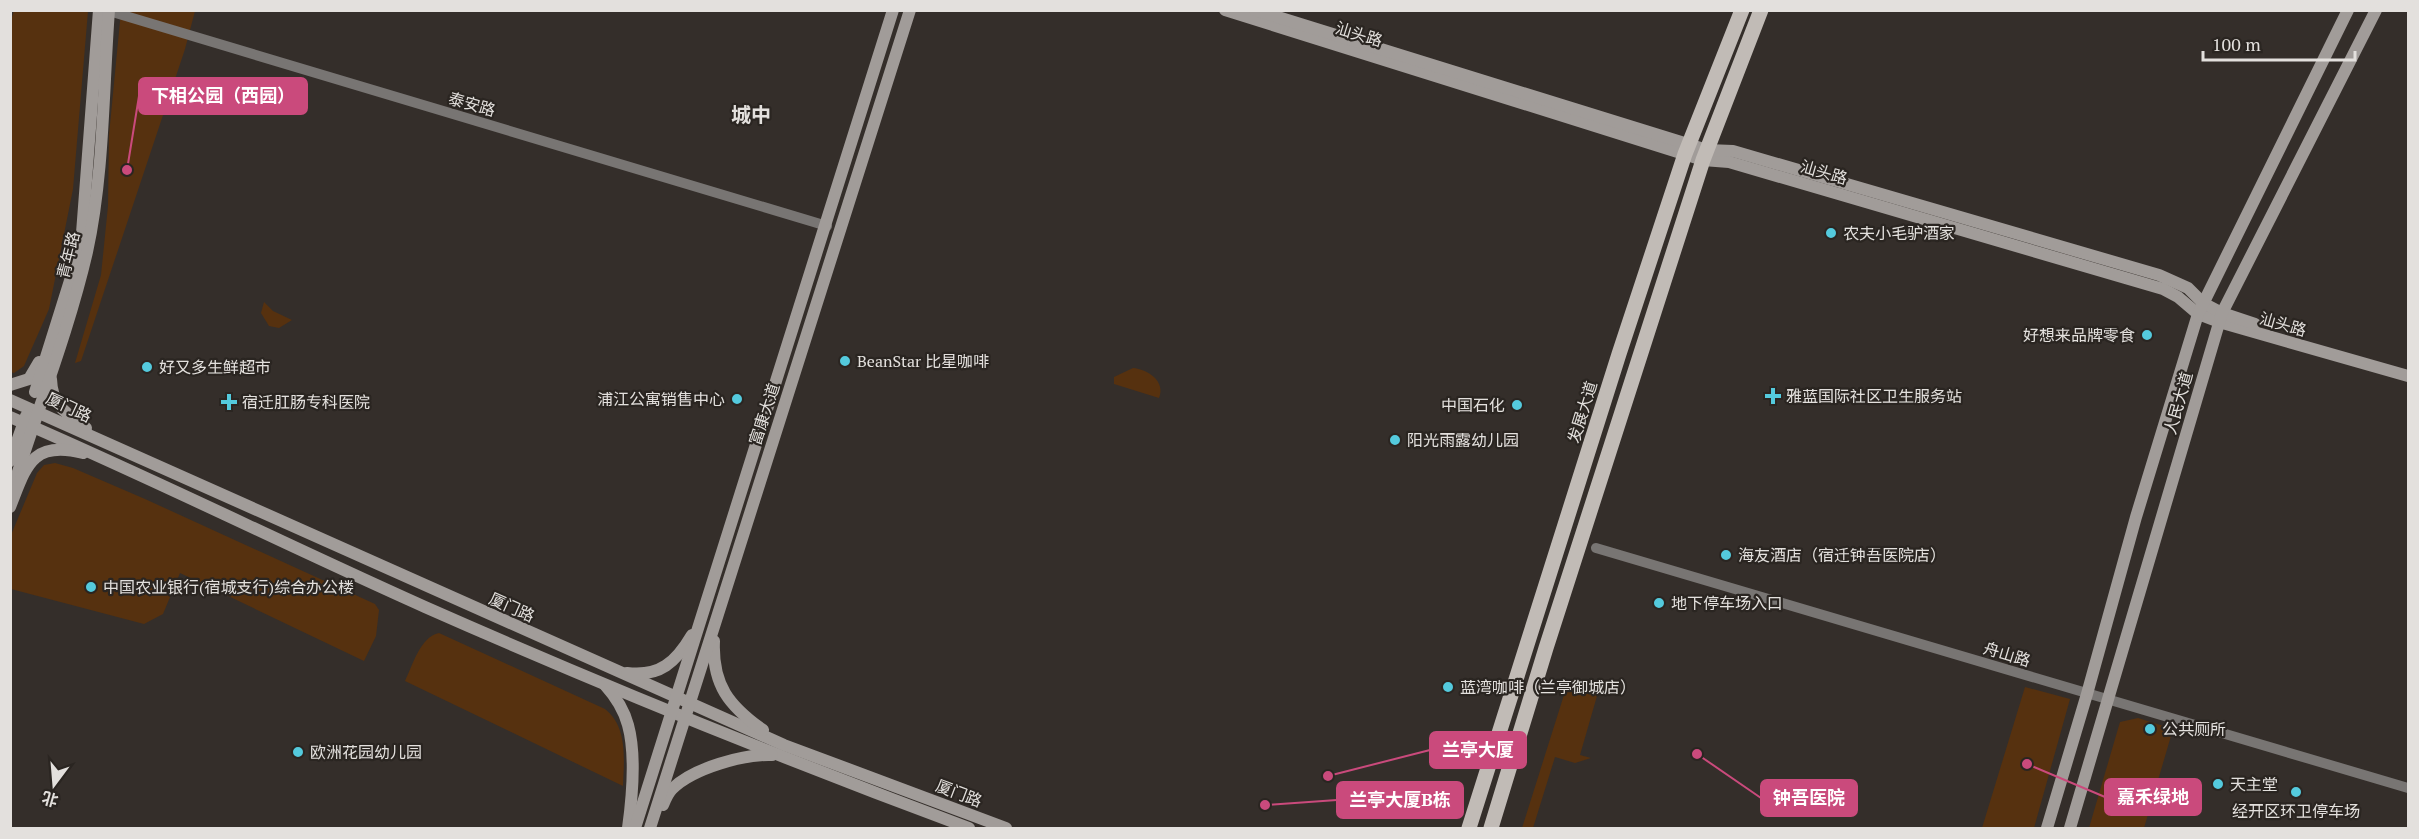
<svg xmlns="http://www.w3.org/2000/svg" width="2419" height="839" font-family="'PT Serif','Noto Sans SC',serif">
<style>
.green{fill:#56310f}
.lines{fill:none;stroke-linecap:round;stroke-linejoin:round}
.street{stroke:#787573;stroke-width:10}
.secondary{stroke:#a19c99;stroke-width:12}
.primary{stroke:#c1bbb6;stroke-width:15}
.poi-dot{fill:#54cadd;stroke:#2a2521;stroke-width:2}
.labels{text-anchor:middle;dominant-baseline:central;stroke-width:4.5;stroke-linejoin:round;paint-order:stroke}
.street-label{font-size:16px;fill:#e3e0dd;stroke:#2a2521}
.poi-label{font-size:16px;fill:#e3e0dd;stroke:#2a2521;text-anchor:start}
.quarter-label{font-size:20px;font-weight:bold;fill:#e3e0dd;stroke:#2a2521}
.leader{fill:none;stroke:#ca4a7c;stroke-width:2}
.callout-dot{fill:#ca4a7c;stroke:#2a2521;stroke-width:2}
.callout{fill:#ca4a7c;stroke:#ca4a7c;stroke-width:2}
.callout-label{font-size:18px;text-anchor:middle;font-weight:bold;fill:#fff}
</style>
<rect width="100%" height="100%" fill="#342e2a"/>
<g class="green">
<path d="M14,11H88L73,189L49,309L24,366L14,373L10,372V23Z"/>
<path d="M121,11H195L185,49L81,361L75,363L101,275L108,206L109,135Z"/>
<path d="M264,302L273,311L292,320L279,328L269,326L261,313Z"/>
<path d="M1133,368C1147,369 1166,381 1159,398L1114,384V377Z"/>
<path d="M55,463L73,468L145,499L375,604L379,610L376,636L364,661L180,573L163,614L144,624L11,589V535L37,473L44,465Z"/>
<path d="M439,633L605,709C628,727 624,759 623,786L405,681C413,665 420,637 439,633Z"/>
<path d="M1569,679L1599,689L1580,755L1591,758L1575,763L1555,757L1533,828H1522Z"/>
<path d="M2025,687L2070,699L2034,828H1982Z"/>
<path d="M2138,718L2173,729L2144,828H2089L2120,722Z"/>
</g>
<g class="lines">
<g class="street">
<path d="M109,11L827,226"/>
<path d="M1596,548L2408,788"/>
</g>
<g class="secondary">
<path d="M1225,10L1703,160L1729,162L2163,289L2178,297L2198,314L2219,322L2408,376"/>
<path d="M1255,10L1707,150L1733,151L2159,275L2188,288L2203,303L2222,313L2255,324"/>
<path d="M51,379C52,406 66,413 86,428"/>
<path d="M10,385L29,379L39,362"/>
<path d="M35,392L73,271L82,233L99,10"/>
<path d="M10,400L784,745L1006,828"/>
<path d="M10,417C150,477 286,545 425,607C604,686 786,760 969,828"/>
<path d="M10,461L26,416"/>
<path d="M10,497C35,416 68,334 87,252C104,174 103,90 109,10"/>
<path d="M10,507C26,467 31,440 83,453"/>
<path d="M714,641C712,685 729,706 763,730"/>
<path d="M627,673C660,677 676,662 692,635"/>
<path d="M605,685C615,696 624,710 628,725C636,754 632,799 628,828"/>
<path d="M663,805C665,800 668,793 672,789C693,768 744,754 772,755"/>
<path d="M635,828L893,10"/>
<path d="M650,828L910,10"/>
<path d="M2047,828L2087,694L2136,517L2198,314L2348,10"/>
<path d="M2070,828L2222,313L2376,10"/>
</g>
<g class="primary">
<path d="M1469,828L1619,354L1685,154L1742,10"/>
<path d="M1491,828L1546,648L1703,160L1761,10"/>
</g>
</g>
<g class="poi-dot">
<circle cx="1831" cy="233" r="6"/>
<circle cx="2147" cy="335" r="6"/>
<circle cx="845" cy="361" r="6"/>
<circle cx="147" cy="367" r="6"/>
<path d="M1770 387h6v6h6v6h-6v6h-6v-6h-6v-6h6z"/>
<circle cx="737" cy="399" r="6"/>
<path d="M226 393h6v6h6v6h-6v6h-6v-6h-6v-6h6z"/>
<circle cx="1517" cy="405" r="6"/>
<circle cx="1395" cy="440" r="6"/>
<circle cx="1726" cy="555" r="6"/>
<circle cx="91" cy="587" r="6"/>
<circle cx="1659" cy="603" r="6"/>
<circle cx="1448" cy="687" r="6"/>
<circle cx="2150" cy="729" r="6"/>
<circle cx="298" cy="752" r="6"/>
<circle cx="2218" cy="784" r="6"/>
<circle cx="2296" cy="792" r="6"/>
</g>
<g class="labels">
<g class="street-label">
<text transform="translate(1359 34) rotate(17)">汕头路</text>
<text transform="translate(472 104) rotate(16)">泰安路</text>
<text transform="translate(1824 172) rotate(16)">汕头路</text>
<text transform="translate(68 255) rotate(-76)">青年路</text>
<text transform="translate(2283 324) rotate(16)">汕头路</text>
<text transform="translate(2178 403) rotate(-74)">人民大道</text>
<text transform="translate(69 407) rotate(25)">厦门路</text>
<text transform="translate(1582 412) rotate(-73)">发展大道</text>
<text transform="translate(764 414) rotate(-72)">富康大道</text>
<text transform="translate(512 607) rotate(24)">厦门路</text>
<text transform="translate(2007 654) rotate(17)">舟山路</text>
<text transform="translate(959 793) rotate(21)">厦门路</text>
</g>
<g class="poi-label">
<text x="1843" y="233">农夫小毛驴酒家</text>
<text x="2135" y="335" text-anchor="end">好想来品牌零食</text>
<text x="857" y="361">BeanStar 比星咖啡</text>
<text x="159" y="367">好又多生鲜超市</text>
<text x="1786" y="396">雅蓝国际社区卫生服务站</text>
<text x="725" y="399" text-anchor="end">浦江公寓销售中心</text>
<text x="242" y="402">宿迁肛肠专科医院</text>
<text x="1505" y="405" text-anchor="end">中国石化</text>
<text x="1407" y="440">阳光雨露幼儿园</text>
<text x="1738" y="555">海友酒店（宿迁钟吾医院店）</text>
<text x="103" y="587">中国农业银行(宿城支行)综合办公楼</text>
<text x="1671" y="603">地下停车场入口</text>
<text x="1460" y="687">蓝湾咖啡（兰亭御城店）</text>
<text x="2162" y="729">公共厕所</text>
<text x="310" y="752">欧洲花园幼儿园</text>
<text x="2230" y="784">天主堂</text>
<text x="2296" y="811" text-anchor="middle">经开区环卫停车场</text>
</g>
<g class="quarter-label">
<text x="751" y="114">城中</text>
</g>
</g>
<path class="leader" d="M127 170L139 96M1328 776L1430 750M2027 764L2105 797M1697 754L1761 798M1265 805L1337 800"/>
<g class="callout-dot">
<circle cx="127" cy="170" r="6"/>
<circle cx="1328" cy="776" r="6"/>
<circle cx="2027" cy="764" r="6"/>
<circle cx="1697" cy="754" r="6"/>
<circle cx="1265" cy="805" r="6"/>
</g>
<g class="callout">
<rect x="139" y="78" width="168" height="36" rx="6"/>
<rect x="1430" y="732" width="96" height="36" rx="6"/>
<rect x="2105" y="779" width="96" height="36" rx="6"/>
<rect x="1761" y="780" width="96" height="36" rx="6"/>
<rect x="1337" y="782" width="126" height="36" rx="6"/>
</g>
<g class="callout-label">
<text x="223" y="102">下相公园（西园）</text>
<text x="1478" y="756">兰亭大厦</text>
<text x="2153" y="803">嘉禾绿地</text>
<text x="1809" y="804">钟吾医院</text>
<text x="1400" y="806">兰亭大厦B栋</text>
</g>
<rect width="2419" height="839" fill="none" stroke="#e3e0dd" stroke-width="24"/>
<g transform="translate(54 785) rotate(196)" stroke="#2a2521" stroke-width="4.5" paint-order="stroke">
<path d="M0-4.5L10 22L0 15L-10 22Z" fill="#e3e0dd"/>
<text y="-9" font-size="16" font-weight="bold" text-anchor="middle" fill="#e3e0dd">北</text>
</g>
<path d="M2203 51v9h152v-9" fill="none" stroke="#e3e0dd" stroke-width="3"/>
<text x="2212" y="51" font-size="18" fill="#e3e0dd" stroke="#2a2521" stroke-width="4.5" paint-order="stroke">100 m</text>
</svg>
